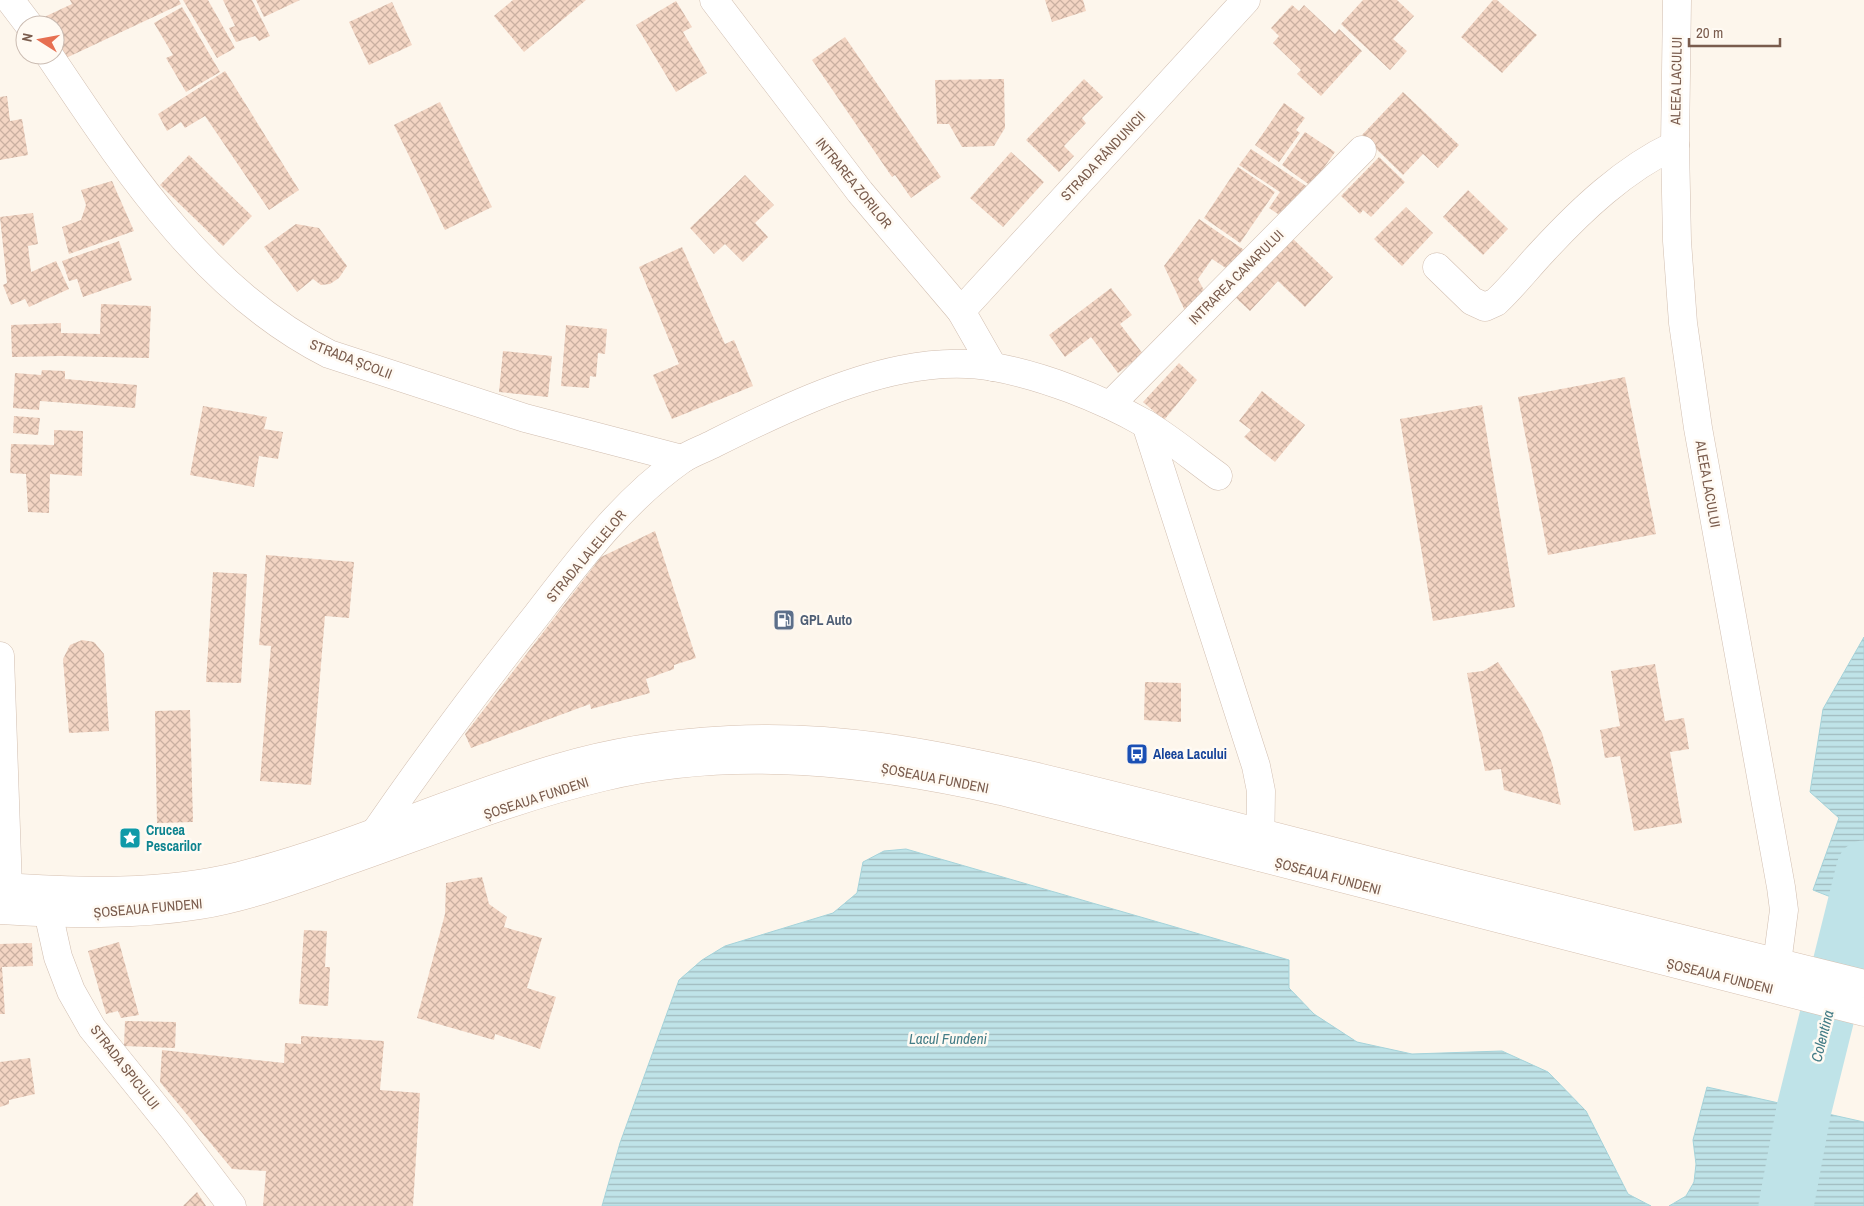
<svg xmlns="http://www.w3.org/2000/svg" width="1864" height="1206" font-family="'Archivo Narrow',sans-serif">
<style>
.water{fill:url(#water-rules);stroke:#a5d3da}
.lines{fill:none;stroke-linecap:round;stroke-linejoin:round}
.river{stroke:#bfe3e8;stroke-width:55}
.building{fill:url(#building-cross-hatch)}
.street-casing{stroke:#d1beb0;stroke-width:29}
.secondary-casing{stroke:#d6c0b0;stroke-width:29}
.street{stroke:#fff;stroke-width:28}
.secondary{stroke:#fff;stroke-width:28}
.labels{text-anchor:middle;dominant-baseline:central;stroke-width:5;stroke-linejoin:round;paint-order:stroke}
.street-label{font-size:14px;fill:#7a5c4d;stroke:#fffaf3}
.service-label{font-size:14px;font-weight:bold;fill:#4e5e75;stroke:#fffaf3;text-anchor:start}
.transit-label{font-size:14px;font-weight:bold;fill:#164399;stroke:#fffaf3;text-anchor:start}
.culture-label{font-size:14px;font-weight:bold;fill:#0d838f;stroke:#fffaf3;text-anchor:start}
.water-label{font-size:15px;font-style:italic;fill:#437c86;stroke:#fffaf3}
</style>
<defs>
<pattern id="water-rules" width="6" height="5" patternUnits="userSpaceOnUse" patternTransform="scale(1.25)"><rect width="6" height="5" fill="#bfe3e8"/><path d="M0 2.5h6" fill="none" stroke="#a0bbbe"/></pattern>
<pattern id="building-cross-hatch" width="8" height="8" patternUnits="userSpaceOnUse" patternTransform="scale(1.25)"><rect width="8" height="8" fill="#f3d5c3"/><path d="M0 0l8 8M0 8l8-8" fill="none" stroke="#cab0a1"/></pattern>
</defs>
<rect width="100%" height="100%" fill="#fdf6ec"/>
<g class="water">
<path d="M1864,637V910L1813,890L1839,818L1810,792L1823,709Z"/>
<path d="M906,849L1289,960V988L1314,1014L1357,1042L1412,1054L1502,1051L1548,1072L1586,1111L1628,1194L1651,1206H602L620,1143L679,980L702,960L725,946L833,913L857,893L863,862L884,851Z"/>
<path d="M1707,1087L1864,1122V1206H1669L1686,1196L1694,1182L1696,1164L1693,1140Z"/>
</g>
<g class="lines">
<path class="river" d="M1786,1206L1804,1109L1864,868"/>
</g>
<g class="building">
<path d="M70,0H179L181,4L66,58L55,39V25H46L42,18L72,4Z"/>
<path d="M183,0H208L235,48L217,58Z"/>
<path d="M223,0H252L270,36L259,41L255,36L236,42L229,28L235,26Z"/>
<path d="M256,0H300L264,17Z"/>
<path d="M513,0H586L524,52L494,16Z"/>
<path d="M1045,0H1083L1086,11L1052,22Z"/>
<path d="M1363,0H1397L1414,16L1393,39L1407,51L1390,70L1341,24Z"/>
<path d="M1493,0H1497L1537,35L1502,73L1461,37Z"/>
<path d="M676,1L692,27L683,32L707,73L676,92L636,25Z"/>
<path d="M392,2L412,45L369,65L349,22Z"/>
<path d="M1292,5L1299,11L1304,5L1335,34L1339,29L1362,51L1321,96L1297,74L1301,70L1273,43L1279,36L1271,28Z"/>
<path d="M182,7L220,72L186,92L166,58L173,55L154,23Z"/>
<path d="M845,37L941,177L911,198L895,175L892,177L812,60Z"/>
<path d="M225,71L299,190L269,210L205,116L185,128L181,122L167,131L158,114Z"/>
<path d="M1004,79L1005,128L994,146L962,147L949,124H937L935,80Z"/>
<path d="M1084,79L1103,97L1082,118L1086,123L1064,146L1074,156L1059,172L1026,140Z"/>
<path d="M1403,92L1459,145L1438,168L1423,154L1403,175L1362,135Z"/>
<path d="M7,96L10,121L22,119L28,155L0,160V97Z"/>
<path d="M440,102L492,207L445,230L394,125Z"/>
<path d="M1284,103L1305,118L1296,130L1300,133L1279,162L1255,145Z"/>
<path d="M1305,132L1335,152L1311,186L1282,165Z"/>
<path d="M1251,149L1309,188L1287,220L1269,208L1280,192L1239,165Z"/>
<path d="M1011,152L1044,182L1003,227L970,198Z"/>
<path d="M189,155L252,216L223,246L160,185Z"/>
<path d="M1379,157L1405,182L1371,217L1363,210L1360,214L1341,196Z"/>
<path d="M1238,167L1275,192L1240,243L1204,218Z"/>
<path d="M745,175L774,205L755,223L768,237L743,262L725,244L714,254L690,228Z"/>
<path d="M112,181L134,231L69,254L62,227L81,220L86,205L81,190Z"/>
<path d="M1468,190L1508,229L1483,255L1443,217Z"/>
<path d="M1406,207L1433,233L1402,266L1374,239Z"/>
<path d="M33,213L38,244L28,246L31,272L56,261L69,289L29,307L25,299L11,305L3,285L7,283L0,217Z"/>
<path d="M1199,219L1250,254L1232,272L1212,259L1198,279L1207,296L1186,313L1164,266Z"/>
<path d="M296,224L319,228L347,266L339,278L330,284L321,285L313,279L297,292L264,247Z"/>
<path d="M1290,236L1333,277L1305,307L1278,281L1250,311L1234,296Z"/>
<path d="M119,241L132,280L83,297L77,279L69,281L62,261Z"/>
<path d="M682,247L725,344L734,340L753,386L672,419L653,375L679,364L639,267Z"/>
<path d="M1111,288L1132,315L1120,324L1143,354L1118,373L1091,337L1065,357L1049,335Z"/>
<path d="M101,304L151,306L149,358L61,356L12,357L11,325L61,323V333L100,334Z"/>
<path d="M566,325L607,329L605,354L598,353L596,377L590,376L589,388L561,386Z"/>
<path d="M503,351L552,356L548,397L499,392Z"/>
<path d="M1179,363L1197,380L1164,420L1143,402Z"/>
<path d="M42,370L65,371V379L137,385L135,408L40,401L39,410L13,408L15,373L41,375Z"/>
<path d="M1625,377L1656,534L1548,555L1518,397Z"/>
<path d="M1262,391L1305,425L1275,462L1244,437L1251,430L1239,421Z"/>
<path d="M1482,405L1515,607L1433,621L1400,419Z"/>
<path d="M203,406L267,417L264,429L283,432L278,459L259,456L254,487L190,475Z"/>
<path d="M14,416L40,418L38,435L13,433Z"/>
<path d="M54,430L83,431L82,476L50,474L49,513L28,512L26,474L10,473L11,444L54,445Z"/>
<path d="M655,531L696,658L674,665V669L646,679L650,693L591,709L590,704L471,748L465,734L601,557Z"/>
<path d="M266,555L354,562L349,618L325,616L311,785L260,781L271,646L259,645Z"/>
<path d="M213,572L247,574L241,683L206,682Z"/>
<path d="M82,640L94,642L104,654L109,731L69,733L63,659L70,645Z"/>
<path d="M1498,662L1524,700L1542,733L1553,767L1561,805L1504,790L1501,769L1485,771L1467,673L1483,671Z"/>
<path d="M1655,664L1665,721L1684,718L1689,749L1670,752L1682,823L1634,831L1620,756L1605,758L1600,730L1620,726L1611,671Z"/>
<path d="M1145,682L1181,683V722L1144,720Z"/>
<path d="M190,710L193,822L157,823L155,711Z"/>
<path d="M482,877L489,904L507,917L504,927L542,938L527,988L556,997L540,1049L495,1034L494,1040L417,1018L445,914L446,883Z"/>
<path d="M304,930L327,931L325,967H330L328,1006L299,1004Z"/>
<path d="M119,942L139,1015L121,1018L118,1011L106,1014L88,951Z"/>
<path d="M32,943L33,966L2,967L5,1014H0V944Z"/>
<path d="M125,1021L176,1022L175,1048L124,1046Z"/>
<path d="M301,1036L384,1041L380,1090L420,1093L413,1206H263L266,1171L232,1169L160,1082L162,1050L284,1063L285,1043L301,1044Z"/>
<path d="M30,1058L35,1094L9,1100V1104L0,1107V1062Z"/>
<path d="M197,1192L206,1206H183Z"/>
</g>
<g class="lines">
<g class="street-casing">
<g id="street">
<path d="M10,0L29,25"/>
<path d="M714,0L860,192L961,311L993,367"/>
<path d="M1677,0L1675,145L1677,241L1683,323L1698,428L1781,887L1784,910L1777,963"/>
<path d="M49,55C125,168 204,291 329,354L525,418L682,459"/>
<path d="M1437,267L1472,301L1485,307L1496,302C1513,286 1527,268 1543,251C1581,210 1624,169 1675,145"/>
<path d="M961,311L1246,0"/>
<path d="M1110,405L1362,150"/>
<path d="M1146,424L1256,766L1261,791L1260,857"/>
<path d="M0,656L8,888"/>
<path d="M376,831C427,757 480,686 536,616C579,560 623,501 681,460C691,453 704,449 715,443C747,427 778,412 812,398C868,375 933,356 994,367C1043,376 1100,398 1144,423C1170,438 1193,458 1218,476"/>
<path d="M48,912L58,957L71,991L92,1028L175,1131L232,1206"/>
</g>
</g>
<g class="secondary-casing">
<g id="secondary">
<path d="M0,887C80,892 161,895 239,876C348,849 451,799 558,768C614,751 671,743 729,740C833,734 932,753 1033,776C1108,794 1183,813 1257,832C1459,884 1661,935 1864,984"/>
<path d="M0,910C67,914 134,916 200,905C248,897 293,880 339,864C426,834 513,798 603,777C735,745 870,762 1001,791L1864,1012"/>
</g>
</g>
<use href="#street" class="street"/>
<use href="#secondary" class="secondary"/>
</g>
<defs>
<g id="fuel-square" transform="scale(1.125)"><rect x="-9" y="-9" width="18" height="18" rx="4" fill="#5c6f8a" stroke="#fffaf3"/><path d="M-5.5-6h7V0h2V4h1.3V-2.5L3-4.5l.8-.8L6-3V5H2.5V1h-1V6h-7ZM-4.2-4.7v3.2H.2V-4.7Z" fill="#fff"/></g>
<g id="bus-square" transform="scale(1.125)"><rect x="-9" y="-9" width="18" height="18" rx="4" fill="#1a4fb4" stroke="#fffaf3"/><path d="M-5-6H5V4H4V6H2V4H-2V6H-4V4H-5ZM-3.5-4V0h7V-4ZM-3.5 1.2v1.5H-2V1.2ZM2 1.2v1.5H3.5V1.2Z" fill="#fff"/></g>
<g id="sight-square" transform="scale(1.125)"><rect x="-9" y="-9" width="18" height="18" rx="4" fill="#0f9aa8" stroke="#fffaf3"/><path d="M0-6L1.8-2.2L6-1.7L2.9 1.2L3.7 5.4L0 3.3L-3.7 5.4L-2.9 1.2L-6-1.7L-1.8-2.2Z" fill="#fff"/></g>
</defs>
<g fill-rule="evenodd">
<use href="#fuel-square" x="784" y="620"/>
<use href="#bus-square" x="1137" y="754"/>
<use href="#sight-square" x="130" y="838"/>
</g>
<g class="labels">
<g class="street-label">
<text transform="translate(1676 81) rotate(-89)">ALEEA LACULUI</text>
<text transform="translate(1103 156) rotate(-47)">STRADA RÂNDUNICII</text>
<text transform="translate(854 183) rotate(51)">INTRAREA ZORILOR</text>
<text transform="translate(1236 277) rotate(-45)">INTRAREA CANARULUI</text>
<text transform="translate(351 359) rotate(21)">STRADA ȘCOLII</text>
<text transform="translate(1708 484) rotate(80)">ALEEA LACULUI</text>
<text transform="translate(586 556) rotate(-50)">STRADA LALELELOR</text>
<text transform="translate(935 778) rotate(11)">ȘOSEAUA FUNDENI</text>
<text transform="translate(536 798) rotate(-18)">ȘOSEAUA FUNDENI</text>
<text transform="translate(1328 876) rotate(15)">ȘOSEAUA FUNDENI</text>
<text transform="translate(148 908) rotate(-5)">ȘOSEAUA FUNDENI</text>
<text transform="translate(1720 976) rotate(14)">ȘOSEAUA FUNDENI</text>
<text transform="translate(125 1067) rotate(52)">STRADA SPICULUI</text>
</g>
<g class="service-label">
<text x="800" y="620">GPL Auto</text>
</g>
<g class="transit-label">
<text x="1153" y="754">Aleea Lacului</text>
</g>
<g class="culture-label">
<text x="146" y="830">Crucea<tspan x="146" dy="16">Pescarilor</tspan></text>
</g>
<g class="water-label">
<text transform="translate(1822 1036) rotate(-76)">Colentina</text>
<text x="948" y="1038">Lacul Fundeni</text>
</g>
</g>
<g transform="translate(40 40) rotate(281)"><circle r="24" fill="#fffaf3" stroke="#cabbb1"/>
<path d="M0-4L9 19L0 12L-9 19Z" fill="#e76f51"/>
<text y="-8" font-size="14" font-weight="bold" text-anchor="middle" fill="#7a5c4d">N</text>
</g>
<path d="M1689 38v8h91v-8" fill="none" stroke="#7a5c4d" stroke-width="2.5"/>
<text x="1696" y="38" font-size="15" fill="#7a5c4d" stroke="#fffaf3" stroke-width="4" paint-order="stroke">20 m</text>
</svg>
